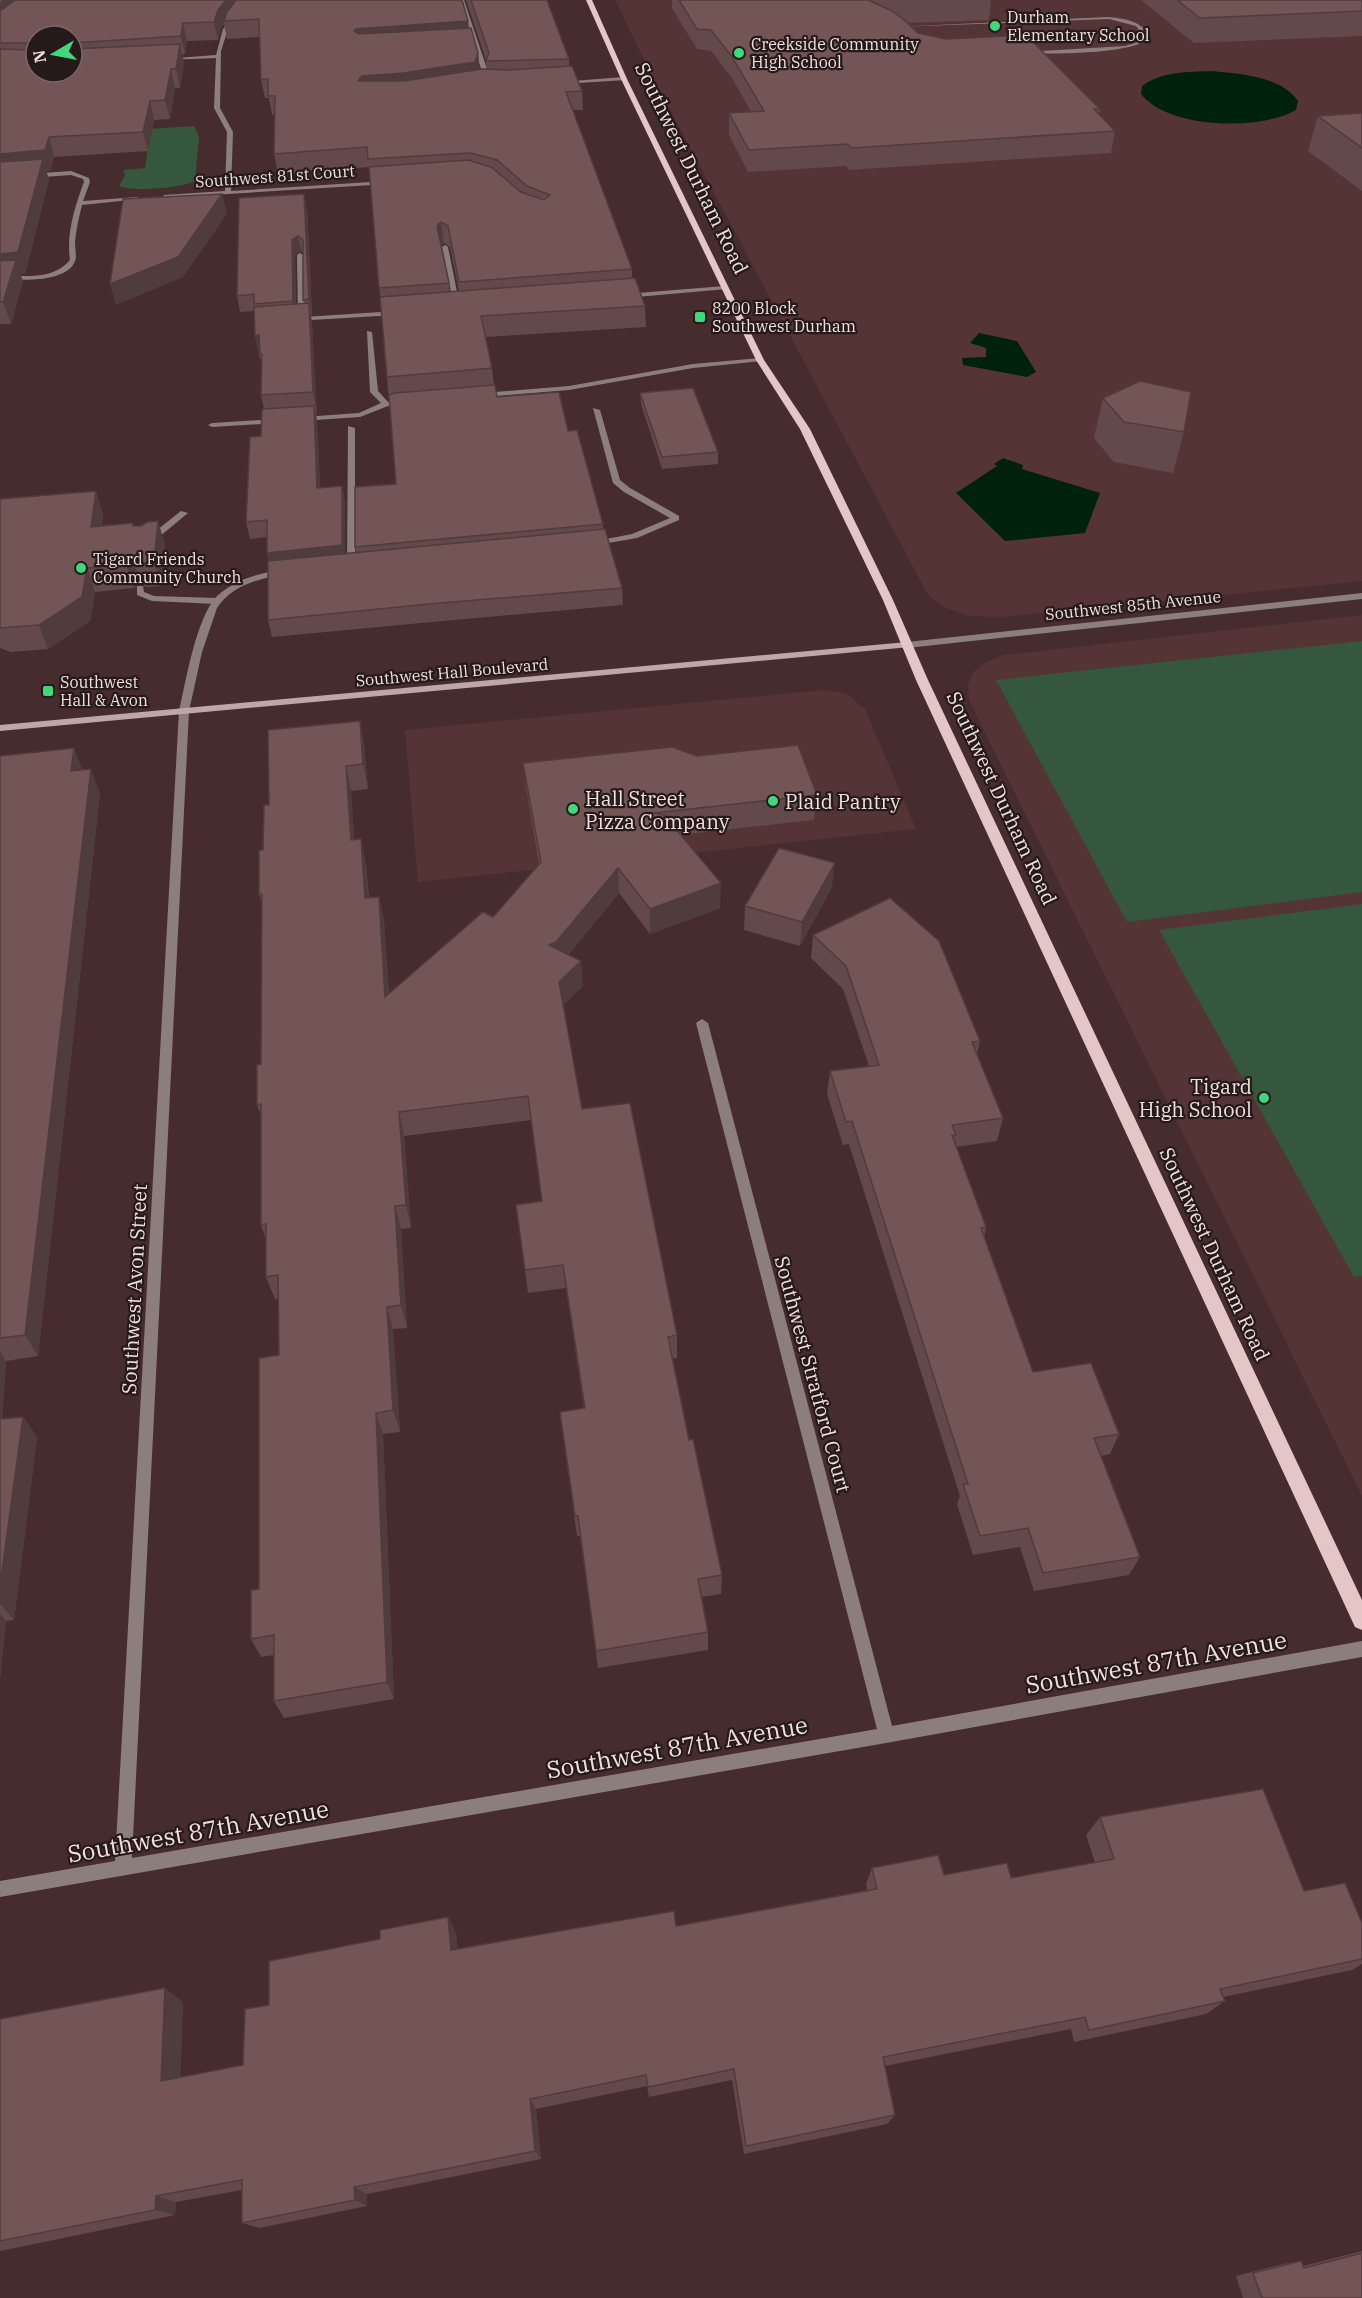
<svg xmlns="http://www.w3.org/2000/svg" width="1362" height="2298" font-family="'IBM Plex Serif',serif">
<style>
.built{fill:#553435}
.green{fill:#35573e}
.water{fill:#00210c}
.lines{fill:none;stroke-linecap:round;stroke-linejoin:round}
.service{fill:#8d7e7e;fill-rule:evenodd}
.minor{fill:#8d7e7e;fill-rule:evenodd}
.secondary{fill:#bea7a8;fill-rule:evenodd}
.primary{fill:#e5c6c7;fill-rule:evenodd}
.wall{fill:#63494a;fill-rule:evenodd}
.shaded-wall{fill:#503c3c}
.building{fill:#735556;stroke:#503c3c;stroke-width:1.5}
.poi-dot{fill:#43d77b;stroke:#251919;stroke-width:2}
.labels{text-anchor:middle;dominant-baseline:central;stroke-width:4.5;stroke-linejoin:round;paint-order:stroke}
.far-poi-label{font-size:16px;fill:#f1dfdf;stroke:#251919;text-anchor:start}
.far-street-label{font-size:16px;fill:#f1dfdf;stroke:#251919}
.street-label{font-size:20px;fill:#f1dfdf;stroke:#251919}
.poi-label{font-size:20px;fill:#f1dfdf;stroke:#251919;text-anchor:start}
.near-street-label{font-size:24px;fill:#f1dfdf;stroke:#251919}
</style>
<rect width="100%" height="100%" fill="#472c2e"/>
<g class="built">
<path d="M615,0H1362V581L1000,617L970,616L944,607L933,599L928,595L658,87Z"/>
<path d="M1362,615V1496L969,700L968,684L974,671L988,661L1005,655Z"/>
<path d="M824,690L846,693L865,709L916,829L418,882L405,730Z"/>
</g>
<g class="green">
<path d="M194,126L199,137L195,181C182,188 132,192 119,186L125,175L123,170L145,168L150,129Z"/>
<path d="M1362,641V892L1127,922L996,680Z"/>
<path d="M1362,904V1276L1354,1277L1159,930Z"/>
</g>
<g class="water">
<path d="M1212,71C1241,74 1280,76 1298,101L1296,110C1260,131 1168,129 1141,94L1142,86C1163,71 1187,72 1212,71Z"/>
<path d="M979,333L1017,341L1036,372L1027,377L963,365L962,358L986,357V348L970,343Z"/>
<path d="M1003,458L1023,465L1022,469L1100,493L1085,533L1005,541L956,493L997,466L994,464Z"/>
</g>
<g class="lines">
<g class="service">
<path d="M1109,17C1126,19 1143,21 1150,38C1129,55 1057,53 1027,54L1025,52L1125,46L1138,42L1145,38L1136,26L1109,19L894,27Z"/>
<path d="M445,245L448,247L460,307L457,309L454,307L442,247Z"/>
<path d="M300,253L303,255L304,317L396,311L399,313L396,315L294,321V319L298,318L297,255Z"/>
<path d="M725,286L728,288L727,289L625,298L622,296L625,294Z"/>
<path d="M367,331L372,332L378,391L388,402L406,399L410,401L409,403L388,406L360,417L300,421L299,419L303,417L359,413L381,403L370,392Z"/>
<path d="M760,358L763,360L762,361L693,368L569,390L483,397L479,395L483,393L569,386L693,364Z"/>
<path d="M276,419L280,421L279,423L212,427L208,425L212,423Z"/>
<path d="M181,511L188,513L153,542H147V538Z"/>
<path d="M137,586H143L144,592L154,596L216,598L220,601L216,604L152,601L137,595Z"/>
</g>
<g class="minor">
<path d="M247,0H251L228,29L221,51L220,108L233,132L231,191L386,181L388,184L162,198L164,195L225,191L227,132L214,108L216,58L166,60L164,59L216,55L223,29Z"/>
<path d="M460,0H464L488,72L484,82H480L478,79L482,72Z"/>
<path d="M624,77L626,80L562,84L559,82Z"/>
<path d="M71,171L89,178L90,182L83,201L137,197L140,199L82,205C79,217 76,230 75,242C75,248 77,257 75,261C66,284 19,279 0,280V276C25,275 52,281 70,260C66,234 75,206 84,182L83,179L71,175L0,180V176Z"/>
<path d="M593,408L600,410L620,480L630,488L679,516V520L637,538L591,546V542L632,534L670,518L624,492L613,483Z"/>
<path d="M348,426L355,428V566L351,568L347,566Z"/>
<path d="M281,570L285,572L284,574C259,579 232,585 217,608L202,652L189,711L132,1858L877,1729L696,1023L702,1019L708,1023L892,1726L1362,1641V1657L886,1743L0,1897V1881L115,1861L179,711C186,681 196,618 217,596C234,580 259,573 281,570Z"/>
<path d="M1362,593V599L907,648L903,645L907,642Z"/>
</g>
<path class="secondary" d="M907,642L911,645L910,647L0,731V725Z"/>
<path class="primary" d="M586,0H592L627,79L764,360L810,429L893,600L928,680L1362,1600V1630L1355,1627L916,680L883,600L800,429L756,360L621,79Z"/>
</g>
<g class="wall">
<path d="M0,0L468,21L469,28L478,53L479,69H486V60L466,0H547L569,59V66L582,91L583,110H573L632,269V278L645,306L646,327L485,337L492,368L494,385L497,397L568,431L603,524V529L622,588L623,605L443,621L272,637L268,620L269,561L267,553V537L250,539L246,522L261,436L264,409L261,395L262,365L260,357H259L254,311L240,312L237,296L307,209L312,315H311L312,324L320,488L342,486L345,503V554L356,553L355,547L396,484L369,167L278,174L274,154L275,115H272L269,98H265L261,80L260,37L227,39L224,24L221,28L218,40L187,41L185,54L182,55L184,62L180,88H175L170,119L154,120L148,151L54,157L51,170L46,171L49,179L25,274H20L23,281L11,324H0ZM36,36H72V72ZM444,243L450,247L459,291L450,292L441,246ZM301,251L303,253L304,303L296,304L295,255Z"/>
<path d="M672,0H991L989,20L908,23L918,33L1100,109L1099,114L1115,131L1111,153L849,170L846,166L748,172L729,135V113L751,112L732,78L711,51L697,49L672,8Z"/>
<path d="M1141,0H1362V36L1194,43Z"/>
<path d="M1362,113V191L1308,151L1318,116Z"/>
<path d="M640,393L718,452V464L662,469L641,404Z"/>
<path d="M1103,398L1184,432L1173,473L1114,462L1094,438Z"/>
<path d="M96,491L103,515L102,526H141L158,521L165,545L161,586L146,587L140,583L134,588L95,592L90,621L48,649L11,652L0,648V499Z"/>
<path d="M360,721L364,745L368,789L351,791L354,840L366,864L369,898L379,897L384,921L389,994L493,917L539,864L526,788L523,763L817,795L814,820L680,835L720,908L650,934L619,893L568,955L583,986L563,1005L582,1109L677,1335V1358H672L689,1440L722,1575L721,1594L702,1597L708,1632V1650L598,1668L580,1536H577L560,1412L584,1408L566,1288L528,1293L516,1205L542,1201L531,1120L404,1136L411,1228L401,1229L407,1328L393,1329L400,1432L383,1434L394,1699L284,1718L274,1701V1655L261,1657L251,1639L259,1589L279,1355V1299H275L266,1277V1239L261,1225V1115L257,1105L261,1064L262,903L259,894L263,850L269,805Z"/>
<path d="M74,748L82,770L100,793L38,1356L6,1361L2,1419L23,1417L37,1437L14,1620L6,1621L0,1678V756Z"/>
<path d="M832,887L800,946L744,930L745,906Z"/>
<path d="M813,935L980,1041L977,1054L1003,1118L997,1141L956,1147L986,1227L984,1237L1033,1372L1119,1434L1110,1454L1101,1456L1140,1557L1129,1575L1034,1591L1020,1547L973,1555L957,1504L960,1496L849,1144L843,1145L827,1094L830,1071L869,1066L843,989L811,958Z"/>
<path d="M1100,1817L1304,1891L1362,1959V1964L1352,1970L1223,1997L1225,2001L1206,2014L1074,2042L1071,2029L885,2066L895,2115L887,2124L744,2154L732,2080L649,2097L647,2086L536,2109L541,2159L367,2194V2206L259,2228L242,2223V2190L176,2202L175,2215L0,2251V2019L183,2002L180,2077L243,2065L269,2005L456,1932L457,1949L676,1926L867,1890L866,1884L872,1868L944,1875L1011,1878L1095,1863L1086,1835Z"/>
<path d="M1362,2251V2298H1243L1236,2276L1283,2264L1301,2261L1303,2266Z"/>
</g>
<g class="shaded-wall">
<path d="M3,0H19L0,25V3Z"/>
<path d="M226,0H244L224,21V24L221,28L218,40L214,22L218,10Z"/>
<path d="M468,21L470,39L359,47L354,31L356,29Z"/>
<path d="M183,23L187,41L185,54L181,36Z"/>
<path d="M180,44L184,62L180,88L176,69Z"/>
<path d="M478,53L480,72L476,80L358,81L362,76Z"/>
<path d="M171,69L175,88L170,119L165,100Z"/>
<path d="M150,101L154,120L148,151L143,132Z"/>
<path d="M49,137L54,157L51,170L46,171L49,179L25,274H20L23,281L11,324L3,302L0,276V154Z"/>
<path d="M222,194L227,214L183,277L116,305L110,284Z"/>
<path d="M304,194L307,209L312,315L309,299Z"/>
<path d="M441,222L444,243L440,247L437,226Z"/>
<path d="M298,236L301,251L295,255L296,317L293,301L292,240Z"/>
<path d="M309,303L312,324L317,414L313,392Z"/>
<path d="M259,335L260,357H259L255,336Z"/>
<path d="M314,406L317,422L321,505L317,488Z"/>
<path d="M342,486L345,503V562L271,570L267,553Z"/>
<path d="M96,491L103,515L99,550L91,527Z"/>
<path d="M158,521L165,545L161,586L154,562Z"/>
<path d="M133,559L140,583L134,588L126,564Z"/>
<path d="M87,568L95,592L90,621L48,649L39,625Z"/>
<path d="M360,721L364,745L368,789L363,764Z"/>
<path d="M74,748L83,772L71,771Z"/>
<path d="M346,766L351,791L356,865L351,840Z"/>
<path d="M91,769L100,793L38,1356L25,1335Z"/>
<path d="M361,839L366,864L370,923L365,898Z"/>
<path d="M835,863L832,887L800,946L802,922Z"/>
<path d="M618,868L619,893L558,967L549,945Z"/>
<path d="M721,883L720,908L650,934V909Z"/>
<path d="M379,897L384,921L391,1022L385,997Z"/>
<path d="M581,961L583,986L561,1007L559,982Z"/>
<path d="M399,1112L404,1136L411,1228L406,1205Z"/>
<path d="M395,1206L401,1229L407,1328L401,1305Z"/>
<path d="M387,1307L393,1329L400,1432L393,1410Z"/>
<path d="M0,1351L6,1361L1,1441L0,1440Z"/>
<path d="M376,1413L383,1434L394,1699L387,1682Z"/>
<path d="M23,1417L37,1437L14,1620L0,1604V1586Z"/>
<path d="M0,1614L6,1621L0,1678Z"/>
<path d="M448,1917L456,1932L459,1964L451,1950Z"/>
<path d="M165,1988L183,2002L180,2091L161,2081Z"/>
<path d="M530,2099L536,2109L541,2159L535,2151Z"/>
<path d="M354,2187L367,2194V2206L355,2200Z"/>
<path d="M156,2196L176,2202L175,2215L155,2210Z"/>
</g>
<g class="building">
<path d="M15,0H226L218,10L214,22L183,23L181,36L72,43V36H36V72H72V49L180,44L176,69H171L165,100L150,101L143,132L49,137L45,150L0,154V49L31,50L33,48L31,43H0V11Z"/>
<path d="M236,0H462L468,21L356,29L354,31L359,34L471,28L478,53L475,62L403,73L362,76L358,81H404L482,69L508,70L572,66L582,91L566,92L632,269L459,282L448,226L441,222L437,226L449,283L379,288L369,167L468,160L491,167L521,192L544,200L550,195L527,186L497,160L470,153L368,159L367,147L274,154L275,96H268V79L261,80L259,19L224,21L227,12Z"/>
<path d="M471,0H547L569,59L486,61L489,53Z"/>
<path d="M679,0H868L890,10L902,18L918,33L946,39L1026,35L1100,109H1094L1115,131L851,148L848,144L749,150L729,113L764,111L732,57L711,30L697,29Z"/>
<path d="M1177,0H1362V11L1200,18Z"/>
<path d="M1362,113V148L1318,116Z"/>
<path d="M43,159L18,252L0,254V162Z"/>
<path d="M222,194L178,257L110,284L123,199Z"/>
<path d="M304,194L309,299L303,300V240L298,236L292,240L293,301L254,304V294L237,296L239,198Z"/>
<path d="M16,260L3,302H0V261Z"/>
<path d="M635,278L645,306L481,316L492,368L387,377L380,297Z"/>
<path d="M309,303L313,392L261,395L262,354H260L259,335L255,336L254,307Z"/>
<path d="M1140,381L1191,392L1184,432L1124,422L1103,398Z"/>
<path d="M495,385L497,397L559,392L568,431L577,430L603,524L355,547V487L396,484L389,395L394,393Z"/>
<path d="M693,388L718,452L662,457L640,393Z"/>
<path d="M314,406L317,488L342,486V545L267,553V520L246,522L250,437L261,436L262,409Z"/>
<path d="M96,491L91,527L133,523V526H141L147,522L158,521L154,562L139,563L133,559L126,564L87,568L82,597L39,625L0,628V499Z"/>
<path d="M605,529L622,588L440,603L268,620V561Z"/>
<path d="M360,721L363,764L346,766L351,840L361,839L365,898L379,897L385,997L483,912L493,917L541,862L523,763L672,747L697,756L798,745L817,795L654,813L664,815L721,883L650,909L618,868L556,942L549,945L581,961L559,982L582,1109L630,1103L677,1335L668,1337L689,1440L693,1439L722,1575L698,1579L708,1632L596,1651L578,1516H575L560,1412L585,1408L563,1265L525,1270L516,1205L542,1201L528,1096L399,1112L406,1205L395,1206L401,1305L387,1307L393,1410L376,1413L387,1682L274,1701V1635L251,1639V1590L259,1589V1358L279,1355L278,1275L266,1277V1224L261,1225V1104L257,1105V1065L261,1064L262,894H259V850H263L264,805H269L268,730Z"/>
<path d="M74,748L71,771L91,769L25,1335L0,1338V756Z"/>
<path d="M779,848L835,863L802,922L745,906Z"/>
<path d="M890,898L939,941L980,1041L972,1042L1003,1118L952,1125L956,1135H952L986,1227L981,1228L1033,1372L1091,1363L1119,1434L1094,1438L1140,1557L1043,1573L1028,1528L980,1536L963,1484H968L852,1121L846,1122L830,1071L879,1065L846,966L813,935Z"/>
<path d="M23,1417L0,1586V1419Z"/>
<path d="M1263,1789L1304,1891L1345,1883L1362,1923V1959L1220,1989L1225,2001L1089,2030L1085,2017L883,2057L895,2115L746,2146L734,2069L648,2087L646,2075L530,2099L535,2151L354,2187L355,2200L242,2223V2180L156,2196L155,2210L0,2241V2019L165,1988L161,2081L243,2065L245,2009L269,2005V1961L380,1939V1930L448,1917L451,1950L674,1911L676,1926L877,1889L872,1868L938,1855L944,1875L1007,1863L1011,1878L1114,1859L1100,1817Z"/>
<path d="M1362,2253V2298H1262L1253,2273L1301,2261L1304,2268Z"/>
</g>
<g class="poi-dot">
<circle cx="995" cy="26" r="6"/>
<circle cx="739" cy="53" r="6"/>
<rect x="694" y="311" width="12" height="12" rx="3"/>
<circle cx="81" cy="568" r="6"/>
<rect x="42" y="685" width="12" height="12" rx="3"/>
<circle cx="773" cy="801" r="6"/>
<circle cx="573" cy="809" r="6"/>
<circle cx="1264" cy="1098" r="6"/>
</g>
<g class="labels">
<g class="far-poi-label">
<text x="1007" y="17">Durham<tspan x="1007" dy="18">Elementary School</tspan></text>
<text x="751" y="44">Creekside Community<tspan x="751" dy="18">High School</tspan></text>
<text x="712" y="308">8200 Block<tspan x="712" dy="18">Southwest Durham</tspan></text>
<text x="93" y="559">Tigard Friends<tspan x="93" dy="18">Community Church</tspan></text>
<text x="60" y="682">Southwest<tspan x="60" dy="18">Hall &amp; Avon</tspan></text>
</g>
<g class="far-street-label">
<text transform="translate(275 176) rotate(-4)">Southwest 81st Court</text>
<text transform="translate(1133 605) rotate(-6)">Southwest 85th Avenue</text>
<text transform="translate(452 672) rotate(-5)">Southwest Hall Boulevard</text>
</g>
<g class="street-label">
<text transform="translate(692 168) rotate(64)">Southwest Durham Road</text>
<text transform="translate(1002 798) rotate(65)">Southwest Durham Road</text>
<text transform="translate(1215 1254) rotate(65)">Southwest Durham Road</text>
<text transform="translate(134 1289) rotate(-87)">Southwest Avon Street</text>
<text transform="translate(813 1374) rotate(75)">Southwest Stratford Court</text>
</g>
<g class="poi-label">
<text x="585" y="798">Hall Street<tspan x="585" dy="23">Pizza Company</tspan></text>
<text x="785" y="801">Plaid Pantry</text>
<text x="1252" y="1086" text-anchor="end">Tigard<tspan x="1252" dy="23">High School</tspan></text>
</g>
<g class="near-street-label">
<text transform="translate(1156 1662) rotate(-10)">Southwest 87th Avenue</text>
<text transform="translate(677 1747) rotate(-10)">Southwest 87th Avenue</text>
<text transform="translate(198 1831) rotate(-10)">Southwest 87th Avenue</text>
</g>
</g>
<g transform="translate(54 54) rotate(260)"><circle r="28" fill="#251919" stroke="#776868" stroke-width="1.5"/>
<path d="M0-4.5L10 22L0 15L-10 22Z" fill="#43d77b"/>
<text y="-9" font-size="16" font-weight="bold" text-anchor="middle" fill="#f1dfdf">N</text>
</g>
</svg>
